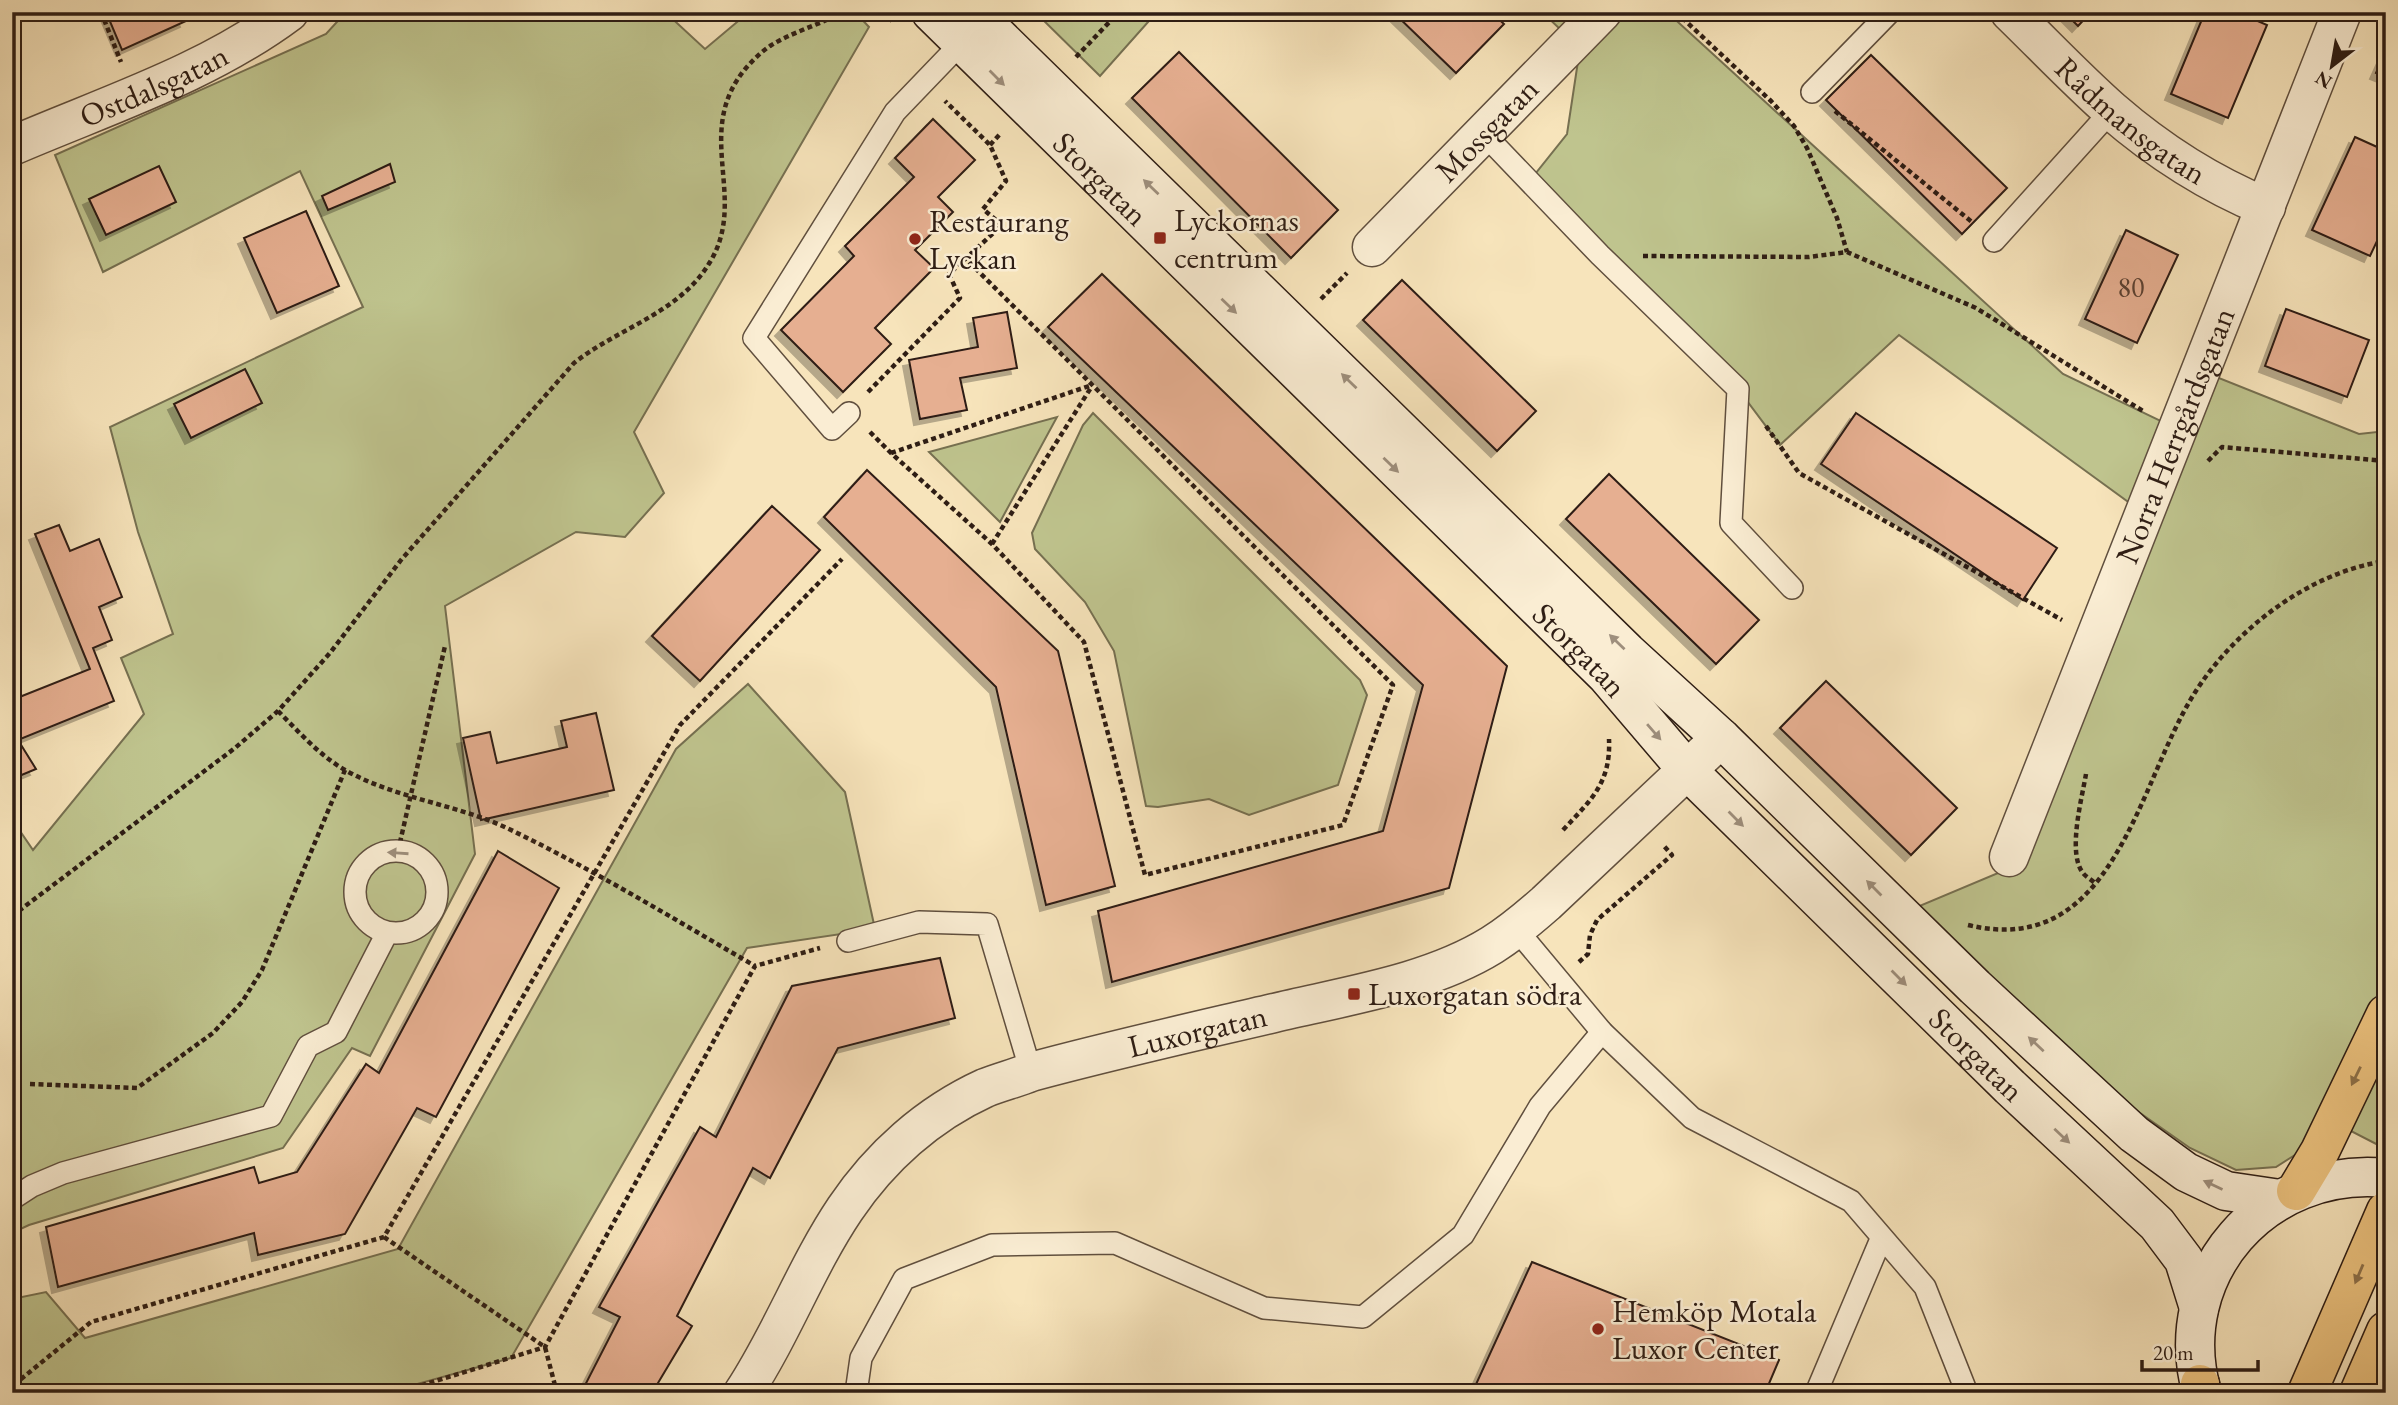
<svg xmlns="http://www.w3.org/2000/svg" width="2398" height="1405" font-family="'EB Garamond',serif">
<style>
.green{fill:#bfc48e;stroke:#767051;stroke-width:2}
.building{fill:#e6af91;stroke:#2e1d14;stroke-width:2;filter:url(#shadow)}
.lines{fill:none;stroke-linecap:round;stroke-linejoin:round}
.service-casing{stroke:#604f3e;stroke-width:24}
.minor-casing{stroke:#604f3e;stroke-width:41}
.secondary-casing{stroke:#2e1d14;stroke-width:41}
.trunk-casing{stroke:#2e1d14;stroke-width:41}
.path{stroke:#2e1d14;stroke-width:4.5;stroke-dasharray:5 3.5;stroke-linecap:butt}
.service{stroke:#faedd3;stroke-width:21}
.minor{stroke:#faedd3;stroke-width:38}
.secondary{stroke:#faedd3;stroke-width:38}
.trunk{stroke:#ecc27e;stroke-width:38}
.oneway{fill:#9e8f7d}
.oneway2{fill:#8d7049}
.poi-dot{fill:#8f2418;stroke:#faedd3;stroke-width:2.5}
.labels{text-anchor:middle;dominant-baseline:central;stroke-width:5;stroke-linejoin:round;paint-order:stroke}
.number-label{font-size:28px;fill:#5c4233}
.street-label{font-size:32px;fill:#2e1d14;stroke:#faedd3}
.poi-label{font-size:32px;fill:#2e1d14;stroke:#faedd3;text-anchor:start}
</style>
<defs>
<filter id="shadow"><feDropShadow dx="-6" dy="6" stdDeviation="0" flood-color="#0004"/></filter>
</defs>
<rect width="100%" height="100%" fill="#f7e4bb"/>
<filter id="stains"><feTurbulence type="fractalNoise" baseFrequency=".00286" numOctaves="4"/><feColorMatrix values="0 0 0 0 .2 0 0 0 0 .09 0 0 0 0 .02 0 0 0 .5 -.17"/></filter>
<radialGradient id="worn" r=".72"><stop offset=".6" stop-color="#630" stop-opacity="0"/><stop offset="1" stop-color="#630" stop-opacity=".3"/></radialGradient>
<g class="green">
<path d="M346,12H665L705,49L749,12H855L869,27L634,432L664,493L625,537L576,532L445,606L475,854L370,1056L352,1048L283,1148L29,1225L12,1233V834L20,831L33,850L144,714L121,658L173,634L138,532L110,427L363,307L300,171L103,272L55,155L326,34Z"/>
<path d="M1035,12H1157L1100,76Z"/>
<path d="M1542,12H1667L2063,374L2175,428L2199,370L2359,434L2386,431V1149L2322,1116L2306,1148L2276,1167L2236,1170L2190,1148L2113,1094L1917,907L2022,863L2142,512L1899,335L1780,445L1738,389L1536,173L1567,134L1580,48Z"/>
<path d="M1093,413L1360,680L1367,695L1338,785L1249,815L1209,799L1158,807L1146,806L1114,651L1085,602L1035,549L1032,533L1083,425Z"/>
<path d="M1057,417L1000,522L929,452Z"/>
<path d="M748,684L845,792L875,929L747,948L511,1358L385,1393H19L12,1381V1299L46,1292L85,1338L398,1249L676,749Z"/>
</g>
<g class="building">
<path d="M106,12H182L186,21L122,50Z"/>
<path d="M1393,12H1491L1504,24L1456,73Z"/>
<path d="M2064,12H2091L2078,26Z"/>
<path d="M2205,12H2237L2267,25L2228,118L2171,94Z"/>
<path d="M2386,51V77L2376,73Z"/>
<path d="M1179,52L1338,210L1291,258L1132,98Z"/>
<path d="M1871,55L2007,188L1962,234L1826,100Z"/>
<path d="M933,119L975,160L938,197L953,212L915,250L934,268L875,328L891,344L843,392L781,330L854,256L845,246L914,177L895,158Z"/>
<path d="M2355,137L2386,151V222L2370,256L2312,230Z"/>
<path d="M390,164L395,182L328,210L322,196Z"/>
<path d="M159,166L176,202L106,235L89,199Z"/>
<path d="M306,211L339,286L277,313L244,238Z"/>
<path d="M2126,230L2178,255L2137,343L2085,319Z"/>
<path d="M1102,274L1507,666L1449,888L1112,982L1098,911L1383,831L1423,685L1048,327Z"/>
<path d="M1402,280L1536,411L1497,451L1363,320Z"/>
<path d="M2286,309L2369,340L2347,397L2265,366Z"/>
<path d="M1007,312L1017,368L960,378L967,410L920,419L909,360L978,347L973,318Z"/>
<path d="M245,369L262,403L191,438L174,404Z"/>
<path d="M1856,413L2057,548L2023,600L1821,464Z"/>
<path d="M867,470L1058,651L1115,886L1046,905L996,687L824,517Z"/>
<path d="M1609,474L1759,620L1716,664L1566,519Z"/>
<path d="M772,506L820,550L700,681L652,636Z"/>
<path d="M59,525L70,551L99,539L122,597L99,607L112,640L93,648L114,701L18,740L12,726V700L90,669L35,534Z"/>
<path d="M1826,681L1957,808L1911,855L1780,728Z"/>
<path d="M596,713L614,790L481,820L463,738L490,732L497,763L567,747L561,721Z"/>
<path d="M18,740L36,769L12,779V742Z"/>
<path d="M498,851L559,888L436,1117L417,1108L345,1234L258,1255L254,1233L58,1287L46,1227L254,1167L259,1183L297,1172L366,1064L379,1073Z"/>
<path d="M940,958L955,1018L838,1048L770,1178L753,1168L677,1316L692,1326L652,1393H581L620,1317L599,1307L700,1127L716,1137L792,986Z"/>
<path d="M1532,1262L1779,1360L1765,1393H1472Z"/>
</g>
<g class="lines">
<g class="service-casing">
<g id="service">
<path d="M1812,92L1890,12"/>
<path d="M1484,134L1600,255L1738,389L1731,523L1792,588"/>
<path d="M1994,241L2112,110"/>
<path d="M849,413L832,429L754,338L895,112L969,35"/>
<circle cx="396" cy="892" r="41"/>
<path d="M1516,929L1602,1032L1692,1118L1851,1201L1925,1287L1967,1393"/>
<path d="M848,941L919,922L987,924L1031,1072"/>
<path d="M12,1199L32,1186L63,1173L271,1116L308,1046L336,1032L387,933"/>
<path d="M856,1393L861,1358L904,1279L992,1245L1115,1243L1264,1308L1363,1317L1463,1235L1540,1106L1602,1032"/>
<path d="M1816,1393L1881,1239"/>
</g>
</g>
<g class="minor-casing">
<g id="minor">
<path id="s1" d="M2010,12C2044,45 2076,79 2111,110C2157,150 2210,184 2266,207"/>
<path id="s2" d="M12,146C107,105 206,74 289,12"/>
<path id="s3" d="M1372,247L1602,12"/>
<path id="s4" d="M2009,857L2342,12"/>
<path id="s5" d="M743,1393C782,1334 806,1267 845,1209C880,1157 928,1114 985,1088C1000,1082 1016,1078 1031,1072C1112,1050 1193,1032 1274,1013C1345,996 1429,984 1492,945C1511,933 1529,918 1546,903L1721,738"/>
</g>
</g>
<g class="secondary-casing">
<g id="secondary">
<path id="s6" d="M931,12L1606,675L1688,771L2010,1087L2157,1224L2184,1260L2199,1308"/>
<path d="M973,12L1627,652L1721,738L1975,987L2134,1134L2186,1172L2226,1191L2280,1199"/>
<path d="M2202,1393C2168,1274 2265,1166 2386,1178"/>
</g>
</g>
<g class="trunk-casing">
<g id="trunk">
<path d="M2296,1191L2320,1151L2386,1014"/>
<path d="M2198,1393L2200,1384"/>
<path d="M2307,1393L2386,1211"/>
<path d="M2359,1393L2386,1331"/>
</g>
</g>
<g class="path">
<path d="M101,12L121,62"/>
<path d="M883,12L892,21"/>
<path d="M1676,12L1771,101L1794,126L1807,148L1837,218L1847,252"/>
<path d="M1076,57L1119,12"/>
<path d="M1835,111L1972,222"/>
<path d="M990,145L1001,133"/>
<path d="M1643,256L1809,257L1847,252L1976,308L2143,411"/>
<path d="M1321,299L1347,273"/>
<path d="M868,392L960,298L949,274L1002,225L983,209L1006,181L990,145L945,101"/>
<path d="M1766,426L1799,473L2062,620"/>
<path d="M870,432L891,453L992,544L1084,642L1145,875L1343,825L1393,685L965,258"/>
<path d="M891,453L1092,385"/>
<path d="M2208,461L2222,447L2386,461"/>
<path d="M992,544L1092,386"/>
<path d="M278,711C299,732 319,755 345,770C396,799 457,804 509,829C594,870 674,919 755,966"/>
<path d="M2086,774C2082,798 2067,853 2083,873C2086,877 2092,880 2096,884"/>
<path d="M1563,830C1591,800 1611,783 1609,739"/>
<path d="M398,851L445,646"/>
<path d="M12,916L235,748L278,711L330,653L401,560L574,363C618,328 680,313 710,262C749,198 692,132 746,68C753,60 761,52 770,46C792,32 819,25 843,12"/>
<path d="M1968,925C2114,960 2137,785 2194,694C2234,630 2309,572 2386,561"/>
<path d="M1579,962L1588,954L1590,935L1597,920L1672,855L1664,846"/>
<path d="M30,1084L137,1088L213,1033L242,1002L262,970L345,770"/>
<path d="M384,1237L545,1347L557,1393"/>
<path d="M18,1393L15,1384L91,1322L384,1237L680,725L842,559"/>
<path d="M397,1393L545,1347L755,966L820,948"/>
</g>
<use href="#service" class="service"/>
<use href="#minor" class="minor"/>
<use href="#secondary" class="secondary"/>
<use href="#trunk" class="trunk"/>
</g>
<defs><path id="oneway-solid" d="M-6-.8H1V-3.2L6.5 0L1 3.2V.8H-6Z" transform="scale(1.75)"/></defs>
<g class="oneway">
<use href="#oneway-solid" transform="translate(997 78) rotate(45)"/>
<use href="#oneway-solid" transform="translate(1151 187) rotate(-136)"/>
<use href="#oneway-solid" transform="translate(1229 306) rotate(44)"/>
<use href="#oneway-solid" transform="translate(1349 381) rotate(-136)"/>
<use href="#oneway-solid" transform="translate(1391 465) rotate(44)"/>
<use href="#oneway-solid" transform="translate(1617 642) rotate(-136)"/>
<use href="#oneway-solid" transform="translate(1654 732) rotate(49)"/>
<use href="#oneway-solid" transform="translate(1736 819) rotate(45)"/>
<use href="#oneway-solid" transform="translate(398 853) rotate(-176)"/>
<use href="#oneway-solid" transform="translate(1874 888) rotate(-135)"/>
<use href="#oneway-solid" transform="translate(1899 978) rotate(45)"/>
<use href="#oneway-solid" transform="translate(2036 1044) rotate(-137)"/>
<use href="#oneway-solid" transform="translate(2062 1136) rotate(43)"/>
<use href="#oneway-solid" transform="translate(2213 1185) rotate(-155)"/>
</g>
<g class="oneway2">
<use href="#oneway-solid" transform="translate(2356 1076) rotate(116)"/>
<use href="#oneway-solid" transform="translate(2359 1274) rotate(113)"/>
</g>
<g class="poi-dot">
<rect x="1153" y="231" width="14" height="14" rx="3.5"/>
<circle cx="915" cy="239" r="7"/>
<rect x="1347" y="987" width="14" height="14" rx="3.5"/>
<circle cx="1598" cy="1329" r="7"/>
</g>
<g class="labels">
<g class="number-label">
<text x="2131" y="287">80</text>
</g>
<g class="street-label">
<text stroke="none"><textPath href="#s2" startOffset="154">Ostdalsgatan</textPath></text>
<text stroke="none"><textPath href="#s1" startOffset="163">Rådmansgatan</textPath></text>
<text stroke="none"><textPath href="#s3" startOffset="164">Mossgatan</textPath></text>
<text stroke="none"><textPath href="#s6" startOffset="238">Storgatan</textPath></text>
<text stroke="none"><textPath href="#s4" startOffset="453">Norra Herrgårdsgatan</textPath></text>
<text stroke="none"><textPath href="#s6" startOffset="910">Storgatan</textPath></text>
<text stroke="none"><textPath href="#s5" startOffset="618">Luxorgatan</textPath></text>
<text stroke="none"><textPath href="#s6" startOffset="1477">Storgatan</textPath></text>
</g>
<g class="poi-label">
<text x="1174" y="220">Lyckornas<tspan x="1174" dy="37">centrum</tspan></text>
<text x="929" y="221">Restaurang<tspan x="929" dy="37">Lyckan</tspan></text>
<text x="1368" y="994">Luxorgatan södra</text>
<text x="1612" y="1311">Hemköp Motala<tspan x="1612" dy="37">Luxor Center</tspan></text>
</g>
</g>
<rect width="2398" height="1405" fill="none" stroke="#f7e4bb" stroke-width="42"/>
<rect x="14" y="14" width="2370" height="1377" fill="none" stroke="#2e1d14" stroke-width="3.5"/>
<rect x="21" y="21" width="2356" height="1363" fill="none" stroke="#2e1d14" stroke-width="2"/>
<g transform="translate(2332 66) rotate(211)" stroke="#faedd3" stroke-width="5" paint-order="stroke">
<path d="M0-5L12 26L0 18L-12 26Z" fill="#2e1d14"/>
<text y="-10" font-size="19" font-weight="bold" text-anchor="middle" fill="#2e1d14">N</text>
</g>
<path d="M2142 1360v10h116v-10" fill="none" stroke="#2e1d14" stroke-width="3.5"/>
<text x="2153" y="1360" font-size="21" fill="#2e1d14" stroke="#faedd3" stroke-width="5" paint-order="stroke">20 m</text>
<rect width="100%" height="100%" filter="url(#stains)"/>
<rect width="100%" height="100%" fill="url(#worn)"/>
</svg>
